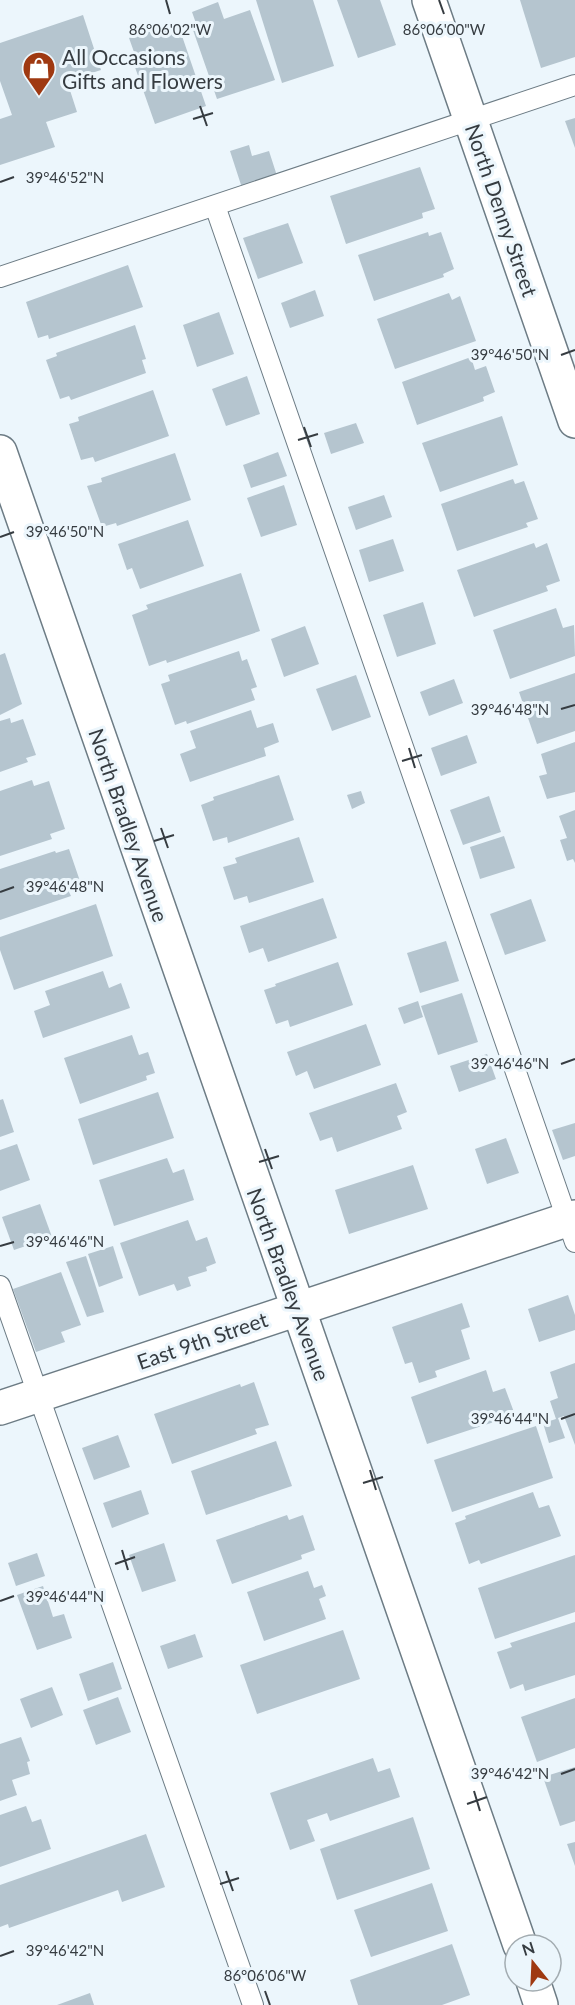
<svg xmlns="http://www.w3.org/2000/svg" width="575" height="2005" font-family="Lato,sans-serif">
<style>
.building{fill:#b5c5cf}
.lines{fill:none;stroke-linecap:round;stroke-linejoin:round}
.service-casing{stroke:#6d7c85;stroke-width:22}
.minor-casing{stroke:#6d7c85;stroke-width:36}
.service{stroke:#fff;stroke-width:20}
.minor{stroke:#fff;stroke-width:33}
.ticks{fill:none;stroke:#363c41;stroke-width:2}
.labels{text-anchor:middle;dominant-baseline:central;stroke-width:6;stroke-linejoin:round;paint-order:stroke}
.poi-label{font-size:21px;fill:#363c41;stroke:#ecf6fc;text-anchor:start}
.street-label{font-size:21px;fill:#363c41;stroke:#ecf6fc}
.ticks-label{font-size:15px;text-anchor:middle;fill:#363c41;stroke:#ecf6fc;stroke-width:6;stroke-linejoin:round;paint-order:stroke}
</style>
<rect width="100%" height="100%" fill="#ecf6fc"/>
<g class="building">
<path d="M256,0H313L334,66L282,83Z"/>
<path d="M337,0H380L396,45L358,58Z"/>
<path d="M520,0H575V57L541,68Z"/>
<path d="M218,2L224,19L250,10L275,80L217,99L193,30L198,29L192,12Z"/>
<path d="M83,15L101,70L67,81L77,112L46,122L55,147L0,165V119L12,115L0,81V43Z"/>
<path d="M174,22L177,34L181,33L206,106L155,124L130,53L134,52L129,38Z"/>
<path d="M575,118V148L565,121Z"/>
<path d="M249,145L252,156L269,151L278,179L243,191L230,151Z"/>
<path d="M420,167L435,209L422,213L423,218L346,244L330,196Z"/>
<path d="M288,223L303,263L258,279L243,238Z"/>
<path d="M428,232L429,236L441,232L454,269L443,274L444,277L374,301L358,255Z"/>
<path d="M128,265L143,307L49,339L48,335L38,338L26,302Z"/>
<path d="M315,290L324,316L290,328L281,303Z"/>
<path d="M449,293L452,300L460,296L476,341L395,369L377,319Z"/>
<path d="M219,312L234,354L197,367L183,325Z"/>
<path d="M135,325L146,359L142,360L146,373L71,400L69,396L60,399L46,360L57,356L56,353Z"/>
<path d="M471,357L475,370L486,366L495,392L483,397L484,401L417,425L402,382Z"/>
<path d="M247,376L260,414L226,426L212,389Z"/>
<path d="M153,390L169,436L95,462L93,457L81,460L69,424L79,421L78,417Z"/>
<path d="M502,416L518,465L440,492L422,443Z"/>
<path d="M356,423L364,443L331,454L324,433Z"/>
<path d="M278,452L287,476L251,488L243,465Z"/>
<path d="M175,453L191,500L117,526L116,523L102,527L87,486L102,482L101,478Z"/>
<path d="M513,479L515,484L524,481L538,519L526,523L528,527L457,551L441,504Z"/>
<path d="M284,485L297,525L261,537L247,498Z"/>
<path d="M384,495L392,517L356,530L348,507Z"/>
<path d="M188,520L204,566L140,589L132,568L127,570L118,544Z"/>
<path d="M393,539L404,571L369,582L359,550Z"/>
<path d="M534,543L536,548L547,543L560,581L546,586L548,591L474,617L457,570Z"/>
<path d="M241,573L260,631L167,663L166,660L149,666L132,615L148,609L146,605Z"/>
<path d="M423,602L436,644L397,657L383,615Z"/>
<path d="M556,608L563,628L574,625L575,656L510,679L493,630Z"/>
<path d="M305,626L319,664L284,677L271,639Z"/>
<path d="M239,651L242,661L247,659L257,687L251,689L255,700L187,724L186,721L175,725L161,684L170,681L168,675Z"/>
<path d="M5,653L22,704L0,715V655Z"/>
<path d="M575,673V731L537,744L519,692Z"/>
<path d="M356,675L371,717L332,731L316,689Z"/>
<path d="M454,679L463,703L429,716L420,692Z"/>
<path d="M251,710L257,728L273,723L279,742L264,748L266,756L190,782L180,754L196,748L190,731Z"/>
<path d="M10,718L11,723L23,719L36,755L26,758L28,762L0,772V721Z"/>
<path d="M467,735L477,763L441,776L431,748Z"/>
<path d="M575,742V792L547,799L539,776L547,774L541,754Z"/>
<path d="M279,775L294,820L228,843L227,837L213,841L201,805L214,800L213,797Z"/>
<path d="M32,780L34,786L49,781L65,829L50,834L52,839L0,856V791Z"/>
<path d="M361,791L365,803L352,809L347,795Z"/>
<path d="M489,796L501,832L463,845L450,810Z"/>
<path d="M575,810V863L573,859L567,861L560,840L567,838L559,816Z"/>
<path d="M504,836L515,868L480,879L470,847Z"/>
<path d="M299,837L314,882L249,903L247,896L234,900L223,867L237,863L235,858Z"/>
<path d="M69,849L82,887L69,892L71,896L0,920V869L55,851L56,853Z"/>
<path d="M323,898L337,938L268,962L263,948L249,953L240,926Z"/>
<path d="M531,899L546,941L505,955L490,914Z"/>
<path d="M96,904L113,956L14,990L0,950V937Z"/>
<path d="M446,941L459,981L420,993L407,953Z"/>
<path d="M338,962L353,1005L290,1027L288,1020L276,1024L264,990L276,986L275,984Z"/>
<path d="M103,971L109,988L121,983L130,1008L43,1038L34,1011L50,1005L45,991Z"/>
<path d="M462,993L478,1042L438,1055L421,1006Z"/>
<path d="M418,1001L423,1017L404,1024L398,1008Z"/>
<path d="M366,1024L381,1065L314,1089L307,1071L296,1076L287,1052Z"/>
<path d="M132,1035L139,1055L148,1052L155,1073L146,1076L147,1080L80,1104L64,1058Z"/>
<path d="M487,1054L496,1079L459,1092L450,1066Z"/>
<path d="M396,1083L407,1112L397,1116L402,1129L337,1152L332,1137L320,1141L309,1113Z"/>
<path d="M158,1092L174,1138L93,1165L78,1119Z"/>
<path d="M3,1099L14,1132L0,1137V1100Z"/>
<path d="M575,1123V1156L563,1160L552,1130Z"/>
<path d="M506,1138L519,1173L487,1184L475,1149Z"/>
<path d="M17,1144L30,1180L0,1191V1150Z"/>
<path d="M167,1158L173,1173L184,1169L194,1200L114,1226L99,1180Z"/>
<path d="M413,1165L428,1209L349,1234L335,1190Z"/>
<path d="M40,1204L52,1237L14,1250L2,1217Z"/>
<path d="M188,1220L196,1241L207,1237L216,1263L206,1267L207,1271L188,1277L191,1286L177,1291L174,1284L139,1296L120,1243Z"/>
<path d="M113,1246L123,1278L99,1287L88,1254Z"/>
<path d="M86,1256L104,1312L87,1317L66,1262Z"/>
<path d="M61,1272L81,1325L61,1332L65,1342L36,1352L13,1289Z"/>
<path d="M568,1295L575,1315V1330L539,1342L528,1309Z"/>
<path d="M462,1303L470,1327L461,1330L470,1359L435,1371L437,1377L419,1383L412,1362L405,1364L392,1327Z"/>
<path d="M575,1363V1445L564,1416L558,1418L565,1438L549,1443L543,1423L556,1419L550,1401L558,1398L550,1372Z"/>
<path d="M486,1370L493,1392L505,1388L515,1415L427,1444L411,1397Z"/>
<path d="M254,1382L269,1425L255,1429L257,1434L172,1464L154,1414L240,1384L241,1387Z"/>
<path d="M536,1426L553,1478L452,1512L434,1460Z"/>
<path d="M118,1435L130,1467L94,1480L82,1448Z"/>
<path d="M276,1441L292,1486L206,1515L191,1471Z"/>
<path d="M141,1490L149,1514L112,1528L103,1503Z"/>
<path d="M533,1492L539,1508L549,1505L561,1536L481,1564L479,1560L469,1564L455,1523L466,1519L465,1516Z"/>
<path d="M287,1515L289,1520L303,1515L315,1550L301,1555L302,1559L232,1584L216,1540Z"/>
<path d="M164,1543L176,1581L142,1592L129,1555Z"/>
<path d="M37,1553L45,1576L16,1586L8,1563Z"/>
<path d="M575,1555V1612L495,1639L478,1588Z"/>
<path d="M308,1571L314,1588L322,1585L326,1596L319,1599L326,1619L264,1641L247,1592Z"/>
<path d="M43,1586L53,1617L64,1614L72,1638L37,1650L17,1595Z"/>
<path d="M575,1622V1675L525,1691L523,1684L510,1689L497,1652L512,1647L510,1643Z"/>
<path d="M343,1630L360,1679L257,1714L240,1665Z"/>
<path d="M195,1634L203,1657L168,1669L160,1646Z"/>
<path d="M113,1662L122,1689L88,1701L79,1674Z"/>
<path d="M52,1687L63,1715L31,1728L20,1699Z"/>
<path d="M118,1697L131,1732L96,1745L83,1710Z"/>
<path d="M575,1698V1748L537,1762L521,1717Z"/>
<path d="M21,1737L30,1761L27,1762L30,1774L12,1780L17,1795L0,1801V1744Z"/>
<path d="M373,1758L378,1772L390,1768L400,1797L330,1821L327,1813L307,1820L315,1841L290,1850L270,1793Z"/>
<path d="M575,1767V1821L560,1826L543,1777Z"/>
<path d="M26,1806L32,1822L41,1819L51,1849L0,1867V1815Z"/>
<path d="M413,1817L430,1869L337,1900L320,1849Z"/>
<path d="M146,1834L165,1887L122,1902L118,1890L9,1928L8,1924L0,1927V1885Z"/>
<path d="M575,1842V1866L567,1844Z"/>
<path d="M432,1883L448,1931L371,1957L354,1910Z"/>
<path d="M452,1944L470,1995L442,2005H358L350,1980Z"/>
<path d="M90,1993L94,2005H57Z"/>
</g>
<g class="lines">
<g class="service-casing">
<g id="service">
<path d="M215,206L575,1242"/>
<path d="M0,277L575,85"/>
<path d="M0,1286L253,2005"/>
</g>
</g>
<g class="minor-casing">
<g id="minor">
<path d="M429,0L575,421"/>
<path d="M0,452L520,1945"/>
<path d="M0,1408L575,1217"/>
<path d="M533,1981L541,2005"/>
</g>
</g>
<use href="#service" class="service"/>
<use href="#minor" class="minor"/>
</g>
<path class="ticks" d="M166,0L170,14M439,0L444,14M200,106L207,126M193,119L213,113M0,182L14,177M561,355L575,350M304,427L311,447M298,440L318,434M0,537L14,532M561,709L575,705M409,748L415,768M402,761L422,755M161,828L168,848M154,841L174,835M0,892L14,887M561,1064L575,1059M265,1149L272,1169M259,1162L279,1156M0,1246L14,1242M561,1419L575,1414M370,1470L376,1490M363,1483L383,1477M122,1550L128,1570M115,1564L135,1557M0,1601L14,1596M561,1774L575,1769M474,1791L480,1811M467,1804L487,1797M226,1871L233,1891M220,1884L239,1878M0,1956L14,1951M265,1991L270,2005"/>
<defs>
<g id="shop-pin" transform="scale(1.725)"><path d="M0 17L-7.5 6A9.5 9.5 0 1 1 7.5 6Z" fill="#9f3911" stroke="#ecf6fc"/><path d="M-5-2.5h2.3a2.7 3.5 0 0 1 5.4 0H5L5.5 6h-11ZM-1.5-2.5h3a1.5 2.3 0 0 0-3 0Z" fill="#fff"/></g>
</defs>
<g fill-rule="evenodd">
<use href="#shop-pin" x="39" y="68"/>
</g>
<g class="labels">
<g class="poi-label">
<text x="62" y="56">All Occasions<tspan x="62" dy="24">Gifts and Flowers</tspan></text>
</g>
<g class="street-label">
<text transform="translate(502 210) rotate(71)">North Denny Street</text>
<text transform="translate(129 825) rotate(71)">North Bradley Avenue</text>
<text transform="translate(289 1284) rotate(70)">North Bradley Avenue</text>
<text transform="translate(202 1340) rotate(-19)">East 9th Street</text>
</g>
</g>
<g class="ticks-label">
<text x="170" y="35">86°06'02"W</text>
<text x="444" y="35">86°06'00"W</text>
<text x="65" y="183">39°46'52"N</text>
<text x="510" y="360">39°46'50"N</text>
<text x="65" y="537">39°46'50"N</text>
<text x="510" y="715">39°46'48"N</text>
<text x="65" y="892">39°46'48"N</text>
<text x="510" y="1069">39°46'46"N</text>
<text x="65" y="1247">39°46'46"N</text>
<text x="510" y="1424">39°46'44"N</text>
<text x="65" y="1602">39°46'44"N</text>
<text x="510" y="1779">39°46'42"N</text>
<text x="65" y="1956">39°46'42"N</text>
<text x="265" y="1981">86°06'06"W</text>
</g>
<g transform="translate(533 1963) rotate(342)"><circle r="28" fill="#ecf6fc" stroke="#a3acb1" stroke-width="1.5"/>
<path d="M0-4.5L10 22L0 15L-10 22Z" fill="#9f3911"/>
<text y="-9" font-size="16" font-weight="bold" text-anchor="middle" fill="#363c41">N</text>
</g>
</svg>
